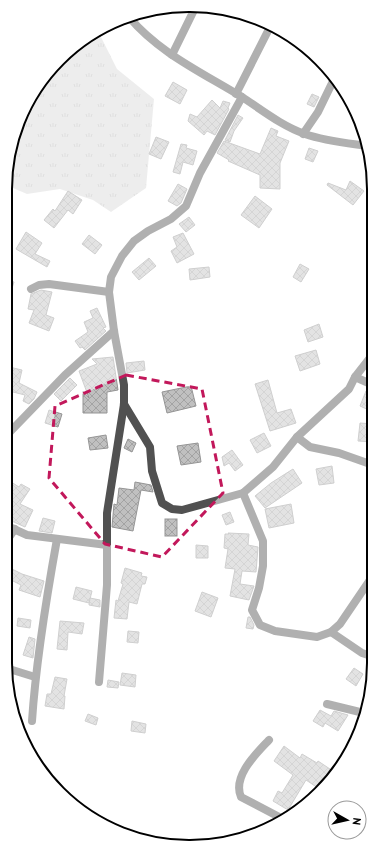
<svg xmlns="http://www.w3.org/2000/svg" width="379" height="852" font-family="'PT Sans',sans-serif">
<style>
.grass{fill:url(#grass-tufts)}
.building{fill:url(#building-cross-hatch);stroke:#959595}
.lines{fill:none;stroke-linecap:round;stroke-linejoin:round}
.minor{stroke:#515151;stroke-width:8}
.marked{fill:none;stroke:#c2185b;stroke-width:3;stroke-dasharray:8 5;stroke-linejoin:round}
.rim{fill:none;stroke:#000;stroke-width:2}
</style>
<defs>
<pattern id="grass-tufts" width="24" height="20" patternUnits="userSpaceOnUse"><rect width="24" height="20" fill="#d8d8d8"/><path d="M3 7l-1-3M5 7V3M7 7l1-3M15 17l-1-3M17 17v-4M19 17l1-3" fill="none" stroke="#b8b8b8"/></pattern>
<pattern id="building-cross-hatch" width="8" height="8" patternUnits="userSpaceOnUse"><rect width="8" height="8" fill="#c0c0c0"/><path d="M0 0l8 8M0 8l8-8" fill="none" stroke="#a3a3a3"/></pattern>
</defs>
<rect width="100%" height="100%" fill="#fff"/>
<path class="grass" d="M99,33L117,69L154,99L146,188L111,212L93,200L60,189L27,194L6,185L19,119L59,59Z"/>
<g class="building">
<path d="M173,82L187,90L180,104L165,96Z"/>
<path d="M312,94L319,97L314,107L307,104Z"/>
<path d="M212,100L220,108L223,101L230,103L228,108L229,109L215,135L207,131L204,135L188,121L190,114L197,117Z"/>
<path d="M238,115L243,118L234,131L230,142L225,140Z"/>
<path d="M271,128L278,131L276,136L289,141L280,163V189L260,188V175L228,161L229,160L217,153L224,141L260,154Z"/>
<path d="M156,137L169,142L161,159L149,154Z"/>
<path d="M181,144L187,145L186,148L197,151L193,165L183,162L180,174L173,172Z"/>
<path d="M309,148L318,151L313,162L305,159Z"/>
<path d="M350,181L364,191L353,205L327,185L328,183L346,190Z"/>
<path d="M178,184L187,189L181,203L177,206L168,201Z"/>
<path d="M68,191L82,200L73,214L68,210L54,228L44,220L53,209L55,211Z"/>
<path d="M255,196L272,209L259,228L241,215Z"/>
<path d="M189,217L195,225L186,232L179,224Z"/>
<path d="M26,232L42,243L35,254L50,261L47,267L16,249Z"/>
<path d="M183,233L194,254L177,263L171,251L177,247L173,237Z"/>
<path d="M89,235L102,245L95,254L82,244Z"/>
<path d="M149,258L156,266L139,280L132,272Z"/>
<path d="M300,264L309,269L301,282L293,277Z"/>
<path d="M209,267L210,277L190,280L189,269Z"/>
<path d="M5,279L14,282L7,304H5Z"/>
<path d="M41,290L52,292L46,315L54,318L49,331L29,323L34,310L28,309L31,294Z"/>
<path d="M97,308L106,327L103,328L106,331L85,350L82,347L80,348L75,341L88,332L84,322L93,318L90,311Z"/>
<path d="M319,324L323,337L308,342L304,330Z"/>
<path d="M316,350L320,364L300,371L295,356Z"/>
<path d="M113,357L118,390L107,392V413H83V391L89,398L79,371L97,364L92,359Z"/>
<path d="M144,361L145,370L127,373L126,363Z"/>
<path d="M5,366L22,370L19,383L37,392L34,399L29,404L23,401L25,395L5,390Z"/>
<path d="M70,378L77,385L61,401L54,394Z"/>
<path d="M268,380L277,413L291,409L296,423L270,431L255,384Z"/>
<path d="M191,386L196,406L167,413L162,392Z"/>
<path d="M366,391L373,394V412L360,406Z"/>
<path d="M49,410L62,414L58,427L45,423Z"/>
<path d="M360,423L373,424V442L358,441Z"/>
<path d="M264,433L271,446L257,453L250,440Z"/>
<path d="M106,435L108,448L90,450L88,438Z"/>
<path d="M128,439L136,443L132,452L124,448Z"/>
<path d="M198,443L201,462L181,465L177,446Z"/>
<path d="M232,450L243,465L235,471L229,463L224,466L222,457Z"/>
<path d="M332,466L334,483L319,485L316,469Z"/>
<path d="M293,469L302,483L265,508L255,496L271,483Z"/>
<path d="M5,478L19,487L21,484L30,489L20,504L33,510L25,527L5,518Z"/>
<path d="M135,482L151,485L153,492L141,490L133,531L112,527L114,504L117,505L119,488L134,490Z"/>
<path d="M291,504L294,523L269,528L265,509Z"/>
<path d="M230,512L234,522L226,525L222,515Z"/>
<path d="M43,518L55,521L52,533L39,531Z"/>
<rect x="165" y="519" width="12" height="17"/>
<path d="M228,533L249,534L248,545L258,547L256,572L242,571L240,584L254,586L249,600L230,596L235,569L225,568L228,549L224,548L225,534H229Z"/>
<path d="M196,545L208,546V558H196Z"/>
<path d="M8,567L22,574L44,581L40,597L19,590L21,585L5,577V573Z"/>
<path d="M125,568L142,573L141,576L147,577L145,584H142L137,604L129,602L127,619L114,618L116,600L118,601L123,584L121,583Z"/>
<path d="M76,587L92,591L89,603L73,599Z"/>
<path d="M202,592L218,598L211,617L195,611Z"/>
<path d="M90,598L100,600V607L89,605Z"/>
<path d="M248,617H250L254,625L253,629L246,628Z"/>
<path d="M18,618L31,620L30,628L17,626Z"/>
<path d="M60,621L84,623L82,634L68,632L67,650L57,649Z"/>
<path d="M128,631L139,632L138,643L127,642Z"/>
<path d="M29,637L35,639L33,658L23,655Z"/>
<path d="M354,668L363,674L356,686L346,679Z"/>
<path d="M122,673L136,675L135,687L120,685Z"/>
<path d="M55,677L67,679L64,696H65L64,709L45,706L47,694H51Z"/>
<path d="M108,680L119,682L118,688L107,687Z"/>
<path d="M320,710L331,716L334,711L348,715L338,731L325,723L323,727L313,721Z"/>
<path d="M88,714L98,718L96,725L85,721Z"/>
<path d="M132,721L146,724L145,733L131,731Z"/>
<path d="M284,746L300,758L302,754L317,763L318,761L330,769L318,788L306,780L288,810L273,801L278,791L282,793L293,775L274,761Z"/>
</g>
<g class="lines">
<g class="minor">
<path d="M129,17C159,53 203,73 242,97C262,110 282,126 305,134C325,141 346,143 367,146"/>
<path d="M172,55L196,6"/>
<path d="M236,94L271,25"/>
<path d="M303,134L318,112L335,77"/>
<path d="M31,289L39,285L49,284L109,292"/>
<path d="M355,377L373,385"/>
<path d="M124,404L150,447L152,471L162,503L172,509L182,510L243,493L273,467L297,437L349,389L355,377L373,354"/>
<path d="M5,437L65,375L114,331"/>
<path d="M297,437L310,447L339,453L373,465"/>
<path d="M243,493L263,541V566L259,588L252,610L260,625L275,631L317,637L331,632L340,624L374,574"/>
<path d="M5,525L27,535L107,545"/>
<path d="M5,543L15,529"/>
<path d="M331,632L362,653L374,657"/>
<path d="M6,668L35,677"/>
<path d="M99,682L107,585V513L124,404V385L114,331L109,292L111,277L122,256L134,241L148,231L171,219L186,206L200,173L242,97"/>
<path d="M327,704L364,713"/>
<path d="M32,721C36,660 46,600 57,539"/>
<path d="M269,740C257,753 232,776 241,797L285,820"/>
</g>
</g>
<path d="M0 0H379V852H0ZM126,375L202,389L223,493L162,557L105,544L49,478L55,406Z" fill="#fff" fill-opacity=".55" fill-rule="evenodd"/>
<path class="marked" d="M126,375L202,389L223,493L162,557L105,544L49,478L55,406Z"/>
<path d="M0 0H379V852H0ZM189 12H190A177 177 0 0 1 367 189V663A177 177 0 0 1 190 840H189A177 177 0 0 1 12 663V189A177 177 0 0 1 189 12Z" fill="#fff" fill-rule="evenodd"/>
<path class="rim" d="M189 12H190A177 177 0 0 1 367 189V663A177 177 0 0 1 190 840H189A177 177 0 0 1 12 663V189A177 177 0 0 1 189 12Z"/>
<g transform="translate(347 820) rotate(98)"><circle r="19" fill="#ffffff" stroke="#999999"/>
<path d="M0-3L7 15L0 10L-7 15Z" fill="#000000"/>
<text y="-6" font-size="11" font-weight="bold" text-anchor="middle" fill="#000000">N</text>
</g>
</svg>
